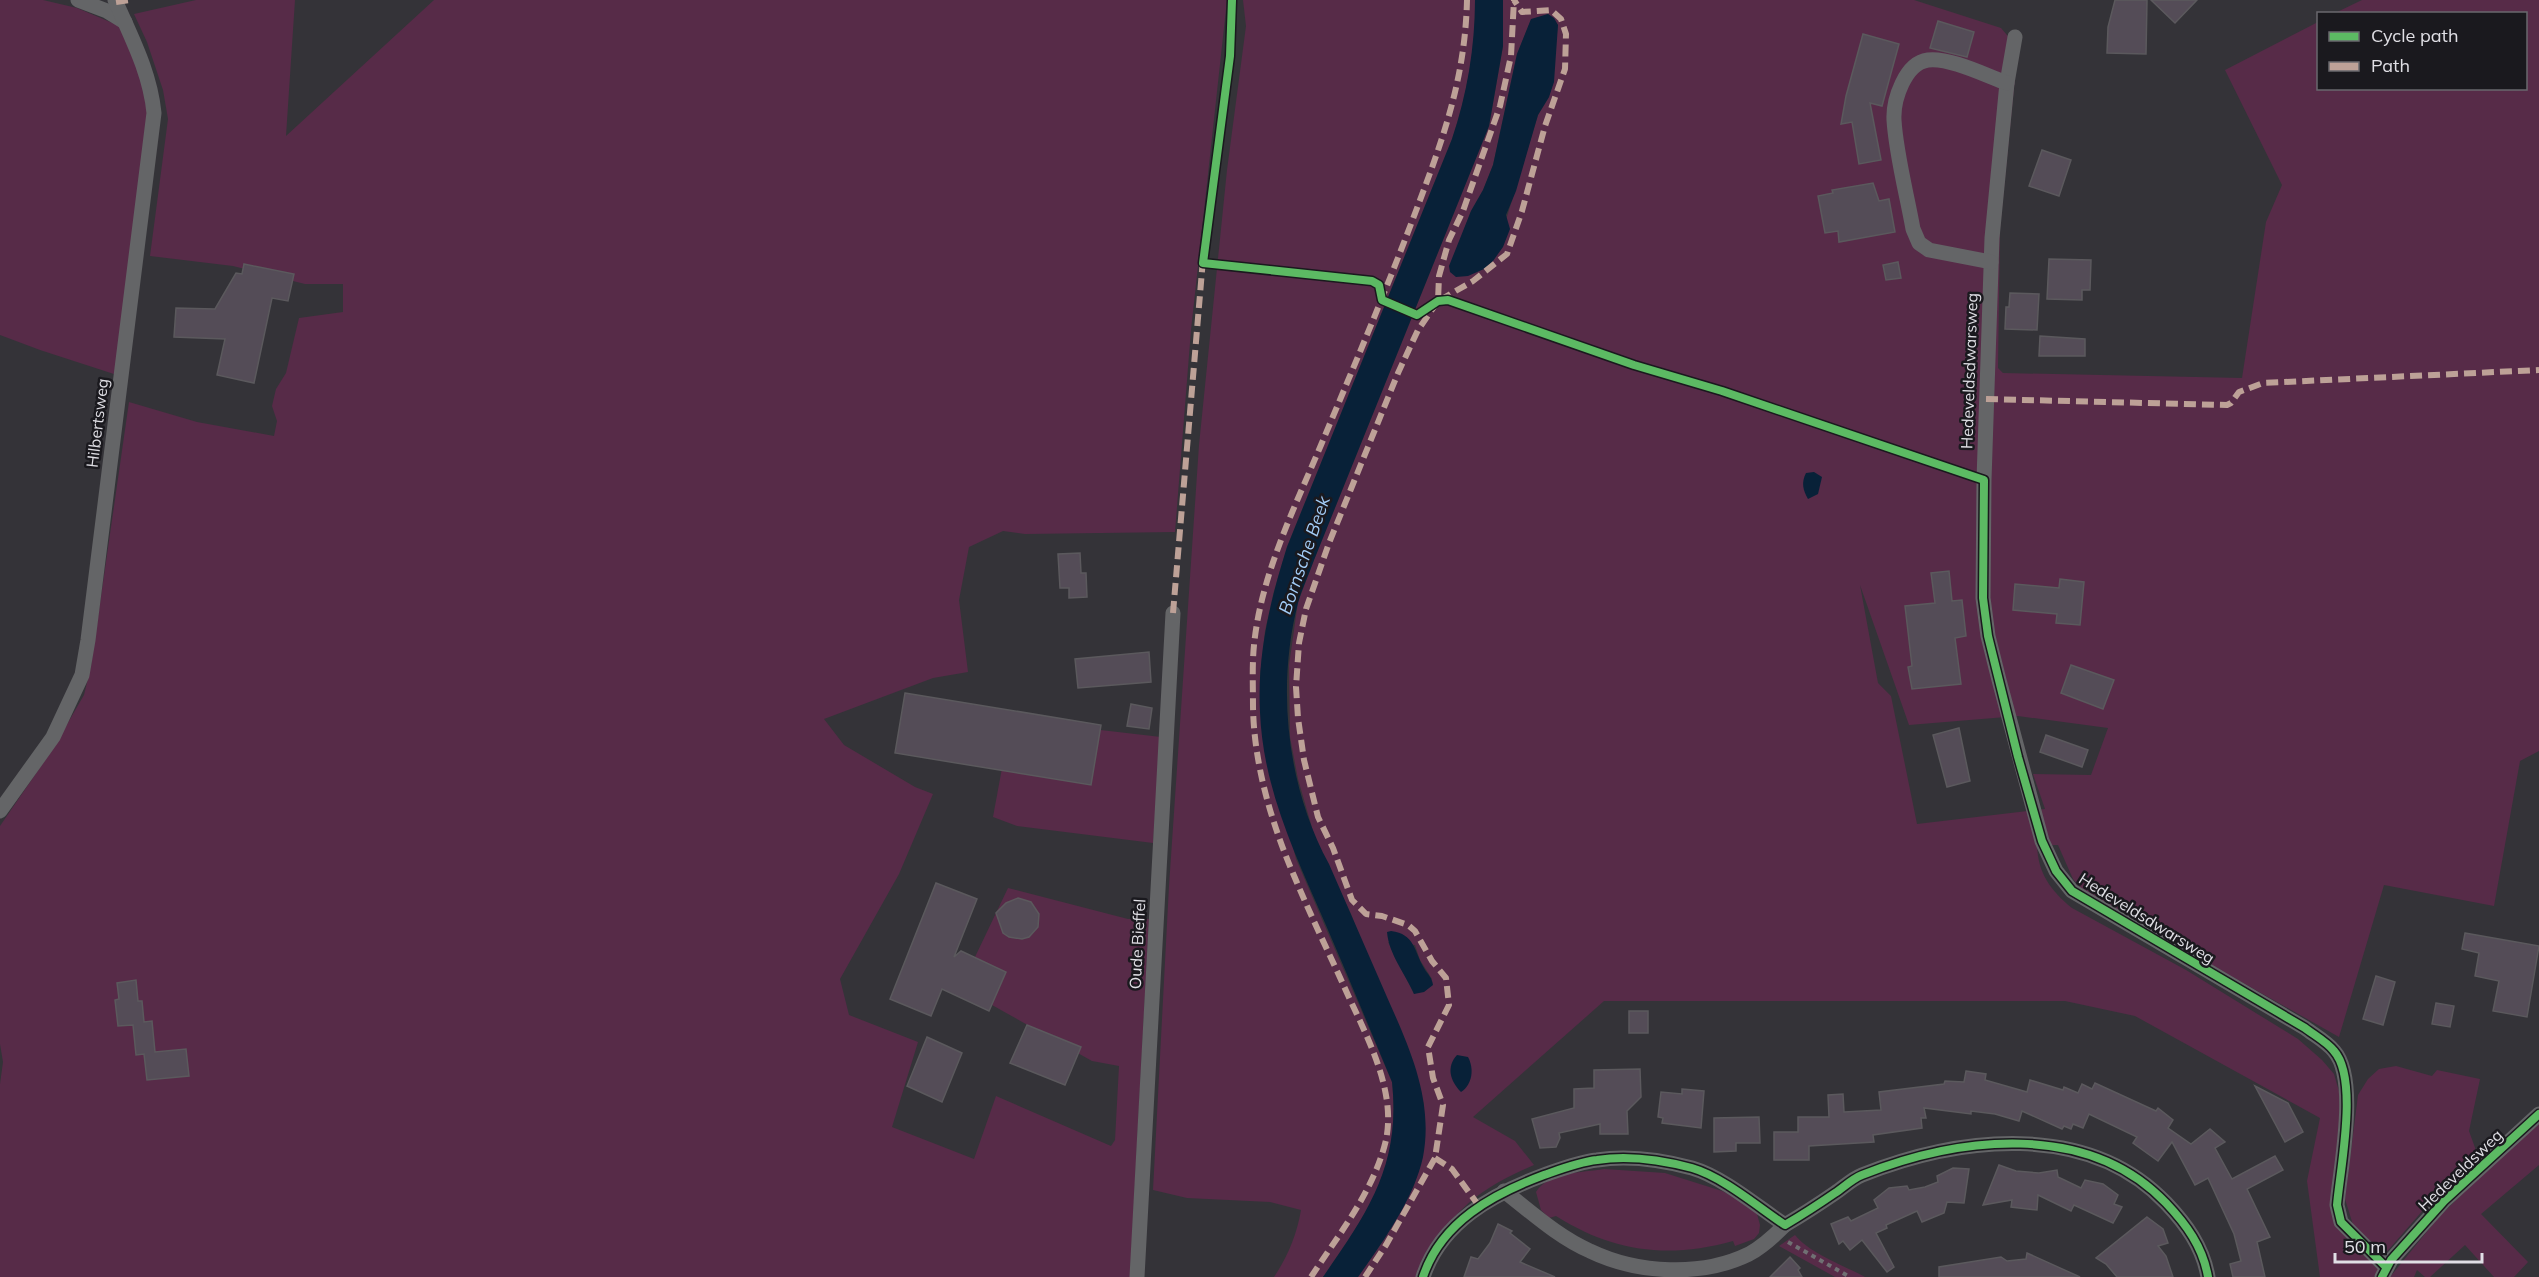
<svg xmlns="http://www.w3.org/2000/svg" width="2539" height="1277" font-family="Mulish,sans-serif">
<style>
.green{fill:#572b48;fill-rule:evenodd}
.water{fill:#082138}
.building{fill:#544c57;stroke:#5b595d;stroke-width:1.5}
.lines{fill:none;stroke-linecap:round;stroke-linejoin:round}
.path{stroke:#707073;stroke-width:4;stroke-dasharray:4.5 4.5;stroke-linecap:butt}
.street{stroke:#646567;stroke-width:15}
.quiet{stroke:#bda197;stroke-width:6;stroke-dasharray:12 6;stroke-linecap:butt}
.cycleway-casing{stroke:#1a191e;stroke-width:11}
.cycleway{stroke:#5cba63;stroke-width:8}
.labels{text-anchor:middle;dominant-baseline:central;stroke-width:5;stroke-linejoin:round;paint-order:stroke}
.street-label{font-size:16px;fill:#e0dfe5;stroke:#1a191e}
.water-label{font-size:18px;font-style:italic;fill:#a2ccf7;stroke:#1a191e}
</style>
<rect width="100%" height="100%" fill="#343338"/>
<g class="green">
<path d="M0,0H43L77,8L122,27L150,98L117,375L40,350L0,335Z"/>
<path d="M196,0H295L286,136L434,0H1227L1191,330L1175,532L1025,534L1003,531L969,547L959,600L968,672L933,678L824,719L844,745L915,787L933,794L899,874L840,979L849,1015L918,1042L892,1127L974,1159L996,1096L1111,1146L1115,1140L1119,1066L1092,1061L992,1005L1001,973L975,957L1008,888L1128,919H1149L1130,1277H0V1084L3,1062L0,1044V826L52,750L84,695L91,666L129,402L197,422L274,436L277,421L272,406L276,389L286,373L299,318L343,312V284H305L233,266L150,256L168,119L163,90L147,42L134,14Z"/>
<path d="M1243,0H1475C1476,47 1467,95 1452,139L1287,547L1274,591L1265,631L1260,676V712L1296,859L1392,1082C1401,1167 1369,1211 1323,1277H1274C1288,1256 1297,1234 1301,1210L1270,1202L1187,1198L1153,1190L1169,886L1199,445L1227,170L1246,26Z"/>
<path d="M1503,0H1914L2001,28L2018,48L2000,228L1998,368L2003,373L2242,378L2266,222L2282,185L2225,70L2318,22V88H2526V14L2335,13L2362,0H2539V751L2520,761L2494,906L2384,885L2339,1037L2086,894L2073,879L2058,845H2037C2038,873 2050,890 2072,908L2186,970L2298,1039L2322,1060L2334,1074L2341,1098L2333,1205L2380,1267L2374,1277H2320L2307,1181L2320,1118L2135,1016L2065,1001H1604L1473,1117L1515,1141L1534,1165C1469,1193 1449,1215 1416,1277H1358L1383,1241L1414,1185L1423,1155L1424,1104L1351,914L1315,838L1298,779L1290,737L1289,665L1298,602L1314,560L1489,126L1503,46ZM1548,14L1558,25L1549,97L1538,115L1506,220L1456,252L1471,211L1483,190L1493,165L1517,54L1531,20ZM1860,585L1909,725L2018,716L2108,728L2091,775L2033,774L2045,809L1917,824L1891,696L1878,683ZM1388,942L1415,945L1420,960L1432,979L1414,994Z"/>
<path d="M1066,726L1161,737L1153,843L1017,826L993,817L1009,730Z"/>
<path d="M2396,1066L2432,1076L2437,1070L2480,1079L2469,1131L2478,1156L2438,1193L2383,1256L2354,1228L2345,1199L2358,1095L2368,1079L2379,1069Z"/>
<path d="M2539,1122V1165L2481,1214L2528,1262L2514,1277H2494L2465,1245L2430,1277H2425L2417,1270L2414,1277H2390L2438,1218L2523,1134Z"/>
<path d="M1604,1169L1665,1173L1722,1191L1740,1200L1756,1210L1760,1225L1759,1233L1754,1239L1735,1246L1733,1241C1668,1259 1613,1252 1556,1216L1549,1218L1541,1210L1536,1192C1549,1171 1582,1173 1604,1169Z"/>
<path d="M1795,1235C1809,1253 1845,1266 1865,1277H1835L1779,1246Z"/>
</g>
<g class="water">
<path d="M1475,0H1503V46L1489,126L1314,560C1309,574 1302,589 1298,603C1276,688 1287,787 1329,864C1346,903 1363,942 1380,981C1404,1037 1435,1094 1423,1157C1414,1199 1382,1243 1358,1277H1323C1368,1212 1401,1165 1392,1082C1370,1029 1348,976 1325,923C1295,854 1263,788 1260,712C1257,655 1270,601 1287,547L1452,139C1467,95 1475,47 1475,0Z"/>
<path d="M1548,14L1554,18L1558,25L1554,82L1549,97L1538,115L1516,191L1506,215L1510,229L1503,247L1493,261L1484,269L1468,276L1456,277L1450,272L1449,266L1471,211L1483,190L1493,165L1517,54L1531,19Z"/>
<path d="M1814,472L1822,477L1818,494L1808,499C1803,490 1801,483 1806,473Z"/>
<path d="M1391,931C1415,934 1414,951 1424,968C1428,975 1432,977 1433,985L1424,992L1414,994C1405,973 1389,955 1387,932Z"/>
<path d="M1457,1055L1468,1057C1474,1068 1473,1084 1461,1092C1450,1081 1446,1067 1457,1055Z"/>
</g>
<g class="building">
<path d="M2115,0H2147L2146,54L2107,53L2108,27Z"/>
<path d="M2151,0H2197L2175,23Z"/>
<path d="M1938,21L1974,32L1967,57L1930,48Z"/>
<path d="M1863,34L1899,44L1882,106L1870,103L1881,160L1859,164L1852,122L1841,124L1846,96Z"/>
<path d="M2042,150L2071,160L2059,196L2029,186Z"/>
<path d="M1873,183L1879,201L1889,199L1895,232L1839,242L1838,231L1825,233L1818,196L1833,193L1832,190Z"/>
<path d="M2049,259L2091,260L2090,290H2082V300L2047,299Z"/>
<path d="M1898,262L1901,278L1886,280L1883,265Z"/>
<path d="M244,264L294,274L288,301L272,298L254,383L217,375L225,339L174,337L176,308L215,309L236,273L242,274Z"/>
<path d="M2010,293L2039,294L2037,330L2005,329L2006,307H2009Z"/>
<path d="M2040,336L2085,339V356H2039Z"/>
<path d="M1080,553L1081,573H1086L1087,597L1069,598V588H1060L1058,554Z"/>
<path d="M1949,571L1952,601L1962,600L1966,636L1955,638L1961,684L1912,689L1908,667L1912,666L1905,606L1935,603L1931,573Z"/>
<path d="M2060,579L2084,582L2080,625L2056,623L2057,614L2013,610L2015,584L2059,588Z"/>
<path d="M1149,652L1151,682L1078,688L1075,659Z"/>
<path d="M2071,665L2114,680L2103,709L2061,693Z"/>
<path d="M905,693L1101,725L1091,785L895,753Z"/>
<path d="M1131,704L1152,708L1149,729L1127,726Z"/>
<path d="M1959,728L1970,781L1947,787L1933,735Z"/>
<path d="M2046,735L2088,750L2082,767L2040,752Z"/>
<path d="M936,883L977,899L954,957L961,951L1006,972L989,1011L942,989L931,1016L890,999Z"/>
<path d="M1018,898L1031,902L1039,914L1038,927L1029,937L1022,939L1009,937L1003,933L996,913L1006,903Z"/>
<path d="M2465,933L2539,946L2527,1017L2493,1011L2499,981L2475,976L2479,953L2462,949Z"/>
<path d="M2376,976L2395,982L2383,1025L2363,1019Z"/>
<path d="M136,980L138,1001H142L144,1022L152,1021L155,1052L186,1049L189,1076L147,1080L144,1054L136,1055L133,1025L118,1026L115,1000L119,999L117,983Z"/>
<path d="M2436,1003L2454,1006L2450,1027L2432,1024Z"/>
<rect x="1629" y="1011" width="19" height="22"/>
<path d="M1027,1025L1081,1047L1065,1085L1010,1063Z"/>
<path d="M927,1037L962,1053L942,1102L907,1086Z"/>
<path d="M1640,1069L1641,1097L1627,1111L1628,1134H1600V1124L1559,1133L1560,1138L1556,1147L1540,1148L1532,1119L1574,1108V1089L1594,1088V1070Z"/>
<path d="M1966,1071L1986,1074L1985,1080L2027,1092L2030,1080L2063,1090L2064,1087L2078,1093L2082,1084L2092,1089L2095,1083L2156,1111L2158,1108L2173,1120L2168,1128L2191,1144L2210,1129L2225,1142L2215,1148L2232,1179L2275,1156L2283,1170L2247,1189L2270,1237L2257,1242L2265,1277H2233L2230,1264L2241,1261L2234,1234L2208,1178L2195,1185L2172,1142L2158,1161L2133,1143L2137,1137L2089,1114L2083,1128L2073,1124L2071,1129L2064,1126L2062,1129L2022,1111L2019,1121L1995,1114L1971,1111V1114L1924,1108L1926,1118H1921L1922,1128L1873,1135L1874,1142L1809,1146V1160H1774V1132H1798V1117H1829L1828,1095L1843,1094L1844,1112L1881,1110L1879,1092L1944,1084L1945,1081L1964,1082Z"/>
<path d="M2255,1086L2288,1103L2303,1132L2285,1142Z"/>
<path d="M1682,1089L1704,1091L1701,1128L1662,1123L1663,1118L1658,1117L1661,1092L1682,1094Z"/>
<path d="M1759,1117L1760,1143H1736V1151L1714,1152V1118Z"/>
<path d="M1999,1165L2016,1171L2039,1173L2057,1170L2058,1177L2081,1188L2085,1180L2103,1184L2118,1195L2114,1204L2122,1207L2113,1223L2074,1205L2071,1211L2038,1195L2037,1210L2011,1207L2012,1200L1983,1205Z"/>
<path d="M1953,1168L1969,1169L1964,1203L1947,1202L1944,1213L1922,1222L1917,1211L1886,1225L1887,1228L1876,1233L1894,1267L1887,1272L1862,1240L1850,1250L1843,1241L1839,1244L1831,1224L1848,1217L1851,1221L1878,1208L1874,1200L1889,1188L1907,1186L1909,1190L1925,1187L1938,1182L1937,1176Z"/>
<path d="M2147,1217L2163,1229L2168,1243L2158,1246L2166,1256L2173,1277H2117L2106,1264L2096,1258Z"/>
<path d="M1498,1224L1512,1231L1510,1233L1530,1249L1520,1262L1555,1277H1464L1471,1257L1478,1259L1490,1243Z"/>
<path d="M2027,1253L2080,1277H1939V1267L2001,1257L2007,1261L2026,1259Z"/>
<path d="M1790,1257L1800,1268L1798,1270L1802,1277H1770Z"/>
</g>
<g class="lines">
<path class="path" d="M1788,1242L1850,1277"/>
<g class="street">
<path d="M78,0L107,11L125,22"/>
<path d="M2015,37L2007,83L1992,238L1984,480L1983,598L1988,636L1999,680L2042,841L2056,871L2072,891L2305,1028C2314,1035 2327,1042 2334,1051C2359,1079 2340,1169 2337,1205L2341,1222L2386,1267"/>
<path d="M1991,262L1929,250L1919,243L1913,229C1907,195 1896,154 1894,120C1893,100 1905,63 1928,60C1949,57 1987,76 2007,83"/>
<path d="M0,811L53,737L82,675L88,640L154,113C150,72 131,37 115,0"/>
<path d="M1504,1191C1531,1212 1558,1237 1590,1251C1638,1274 1702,1277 1749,1254C1762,1247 1775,1235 1785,1225"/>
<path d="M1137,1277L1173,613"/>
<path d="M1423,1277C1441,1222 1493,1194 1544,1175C1561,1169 1579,1162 1597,1160C1628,1155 1662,1160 1692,1168C1723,1177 1758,1207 1785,1225C1802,1215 1819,1204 1835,1193C1844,1187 1852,1179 1862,1175C1958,1137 2087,1120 2166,1203C2186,1224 2203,1247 2208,1277"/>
<path d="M2382,1277L2391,1260L2444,1201L2539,1114"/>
</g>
<g class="quiet">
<path d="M116,2L129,0"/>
<path d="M1440,300L1473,281L1507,254L1522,211L1545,126L1565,69L1566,34L1561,19L1551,10L1522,12L1514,0"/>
<path d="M1986,399L2227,405L2231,403L2239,392L2263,383L2539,370"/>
<path d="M1173,613L1203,259"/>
<path d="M1435,1158L1452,1169L1479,1206"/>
<path d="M1311,1277C1339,1234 1374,1191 1386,1140C1397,1087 1363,1030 1343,984C1327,949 1310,914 1295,878C1272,825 1254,765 1253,707C1253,686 1252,665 1254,645C1261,575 1294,509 1321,445C1352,371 1383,298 1411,224C1440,147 1465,84 1467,0"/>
<path d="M1365,1277L1386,1245L1435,1158L1443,1105L1433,1078L1428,1047L1449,1005L1446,978L1432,961L1415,931L1408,925L1382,916L1366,914L1352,900L1333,848L1318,817L1304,760L1298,718L1296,687L1299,643L1306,609L1329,543L1398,373L1418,330L1438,301L1439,276L1449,240L1463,211L1500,106L1511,56L1514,0"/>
</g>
<g class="cycleway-casing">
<g id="cycleway">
<path d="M1232,0L1230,56L1203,263L1372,281L1379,285L1382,300L1417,315L1438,301L1448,300L1634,365L1722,391L1984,480L1983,598L1988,636L2018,757L2042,841L2056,871L2072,891L2305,1028C2314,1035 2327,1042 2334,1051C2359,1079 2340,1169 2337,1205L2341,1222L2386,1267"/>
<path d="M1423,1277C1441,1222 1493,1194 1544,1175C1561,1169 1579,1162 1597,1160C1628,1155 1662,1160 1692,1168C1723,1177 1758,1207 1785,1225C1802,1215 1819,1204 1835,1193C1844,1187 1852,1179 1862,1175C1958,1137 2087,1120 2166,1203C2186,1224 2203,1247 2208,1277"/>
<path d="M2382,1277L2391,1260L2444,1201L2539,1114"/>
</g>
</g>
<use href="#cycleway" class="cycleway"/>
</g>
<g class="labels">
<g class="street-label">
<text transform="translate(1969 371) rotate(-88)">Hedeveldsdwarsweg</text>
<text transform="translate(97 423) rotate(-83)">Hilbertsweg</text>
<text transform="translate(2147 918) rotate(32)">Hedeveldsdwarsweg</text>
<text transform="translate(1137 944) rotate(-87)">Oude Bieffel</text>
<text transform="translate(2460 1170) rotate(-44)">Hedeveldsweg</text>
</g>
<g class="water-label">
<text transform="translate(1304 555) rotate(-71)">Bornsche Beek</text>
</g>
</g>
<rect x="2317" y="12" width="210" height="78" fill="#1a191e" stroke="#69686e" stroke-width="1.5"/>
<rect x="2329" y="32" width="30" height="9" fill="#5cba63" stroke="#69686e" stroke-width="1.5"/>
<text x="2371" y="42" font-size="18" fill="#e0dfe5">Cycle path</text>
<rect x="2329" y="62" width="30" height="9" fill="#bda197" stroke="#69686e" stroke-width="1.5"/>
<text x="2371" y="72" font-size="18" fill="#e0dfe5">Path</text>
<path d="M2335 1253v9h147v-9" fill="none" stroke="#e0dfe5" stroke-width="3"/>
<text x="2344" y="1253" font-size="18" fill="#e0dfe5" stroke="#1a191e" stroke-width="4.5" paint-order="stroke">50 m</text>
</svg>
